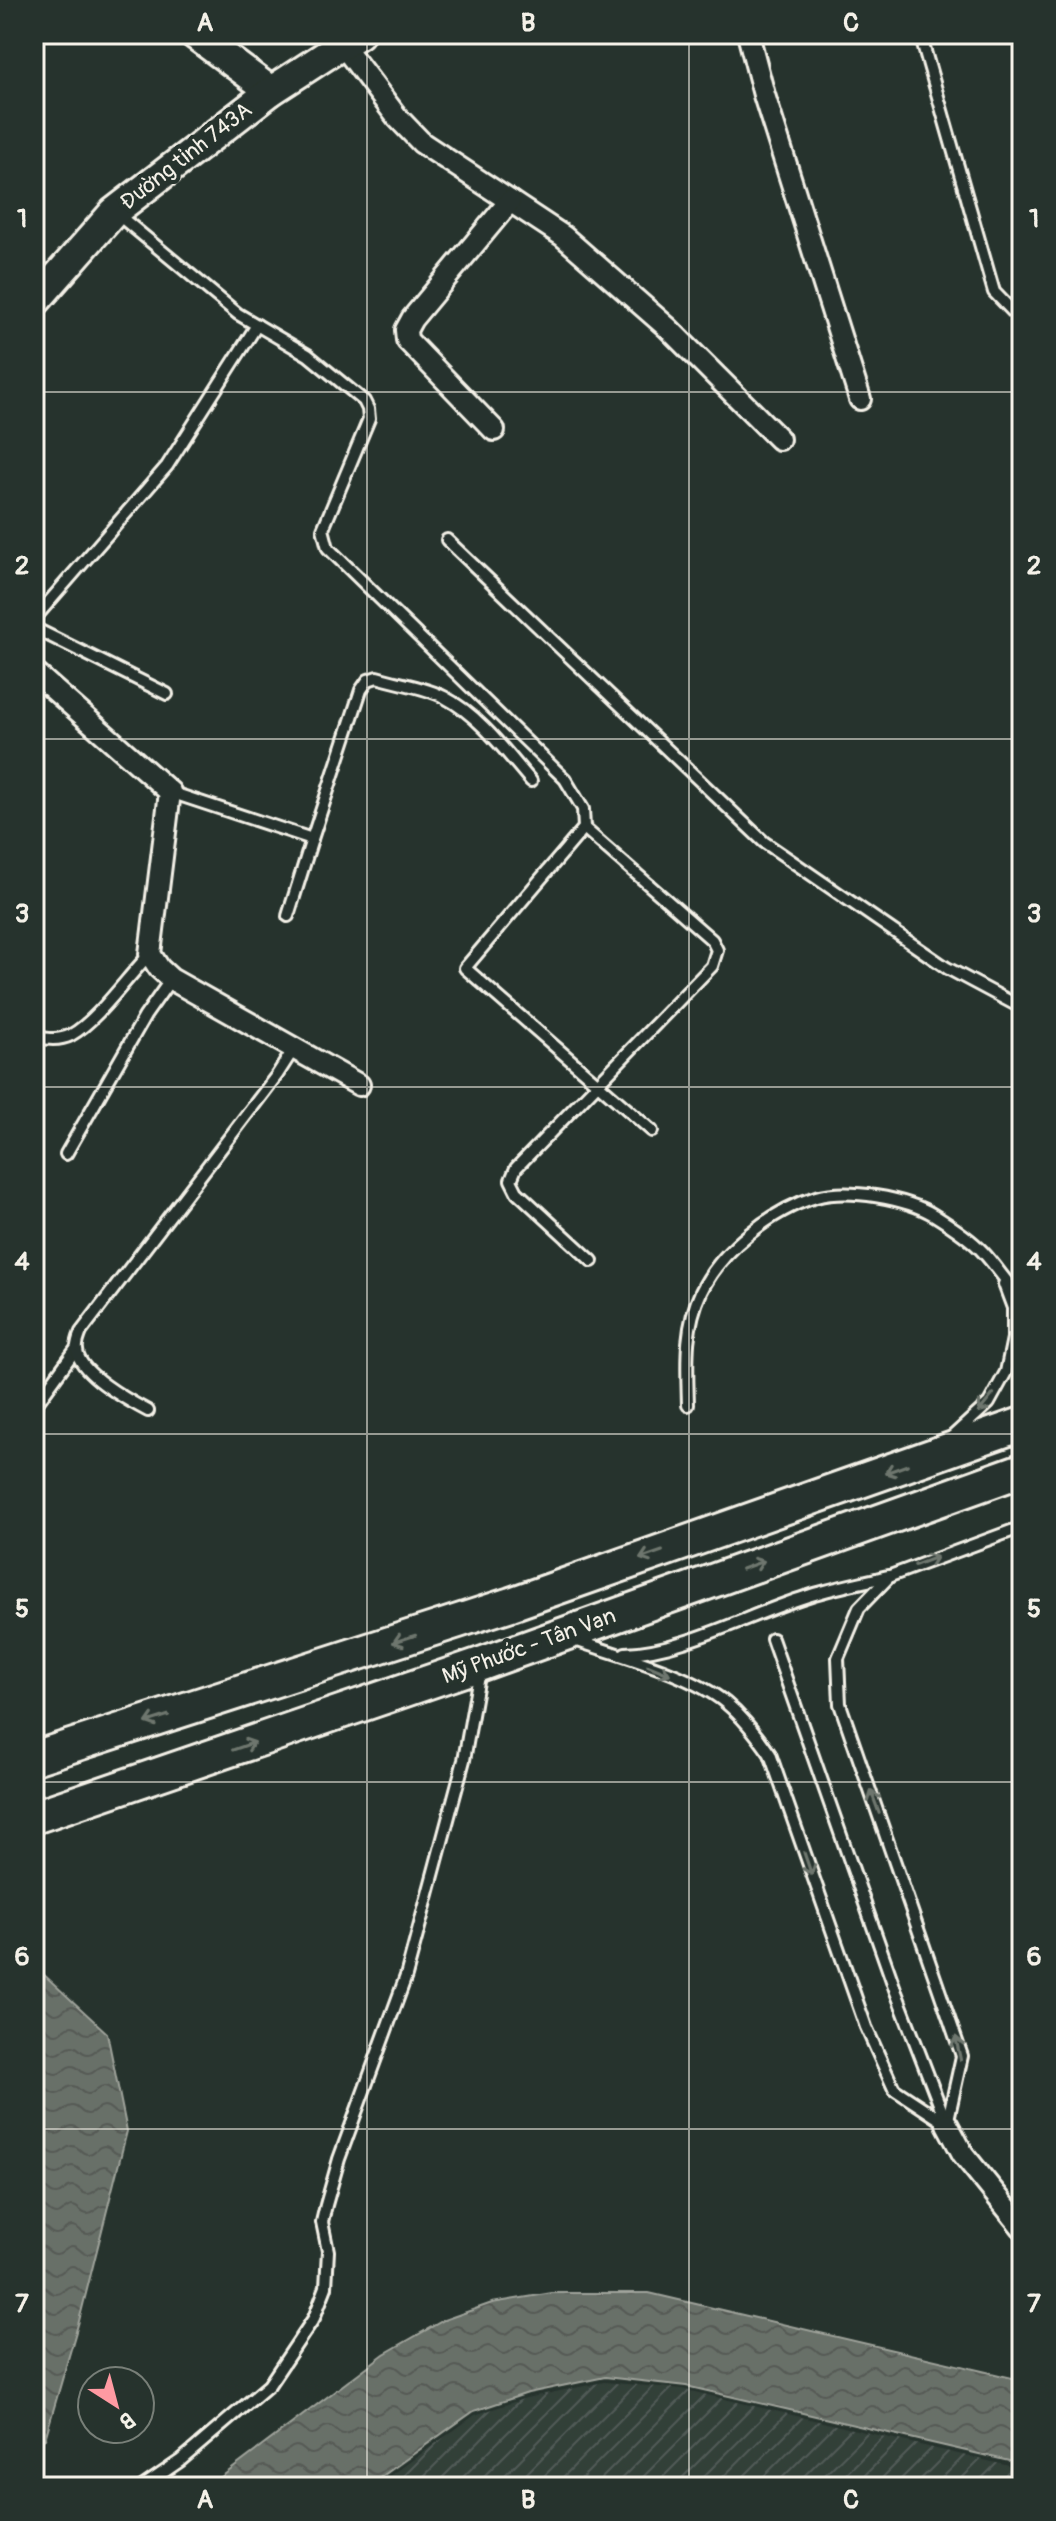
<svg xmlns="http://www.w3.org/2000/svg" width="1056" height="2521" font-family="Pangolin,sans-serif">
<style>
.industrial{fill:url(#industrial-furrows)}
.water{fill:url(#water-waves);stroke:#9fa39b;stroke-width:2}
.lines{fill:none;stroke-linecap:round;stroke-linejoin:round}
.lane-casing{stroke:#f4f1e8;stroke-width:16}
.street-casing{stroke:#f4f1e8;stroke-width:26}
.secondary-casing{stroke:#f4f1e8;stroke-width:34}
.primary-casing{stroke:#f4f1e8;stroke-width:38}
.lane{stroke:#26332d;stroke-width:10}
.street{stroke:#26332d;stroke-width:20}
.secondary{stroke:#26332d;stroke-width:28}
.primary{stroke:#26332d;stroke-width:32}
.oneway{stroke:#6e766e}
.grid{fill:none;stroke:#f4f1e8;stroke-width:2;stroke-opacity:0.55}
.labels{text-anchor:middle;dominant-baseline:central;stroke-width:8;stroke-linejoin:round;paint-order:stroke}
.street-label{font-size:22px;fill:#f4f1e8;stroke:#26332d}
.neatline{fill:none;stroke:#f4f1e8;stroke-width:3}
.grid-label{font-size:26px;text-anchor:middle;font-weight:bold;fill:#f4f1e8}
</style>
<defs>
<pattern id="industrial-furrows" width="10" height="10" patternUnits="userSpaceOnUse" patternTransform="scale(2)"><rect width="10" height="10" fill="#333f39"/><path d="M-1 1l2-2M0 10L10 0M9 11l2-2" fill="none" stroke="#515b56"/></pattern>
<pattern id="water-waves" width="16" height="10" patternUnits="userSpaceOnUse" patternTransform="scale(2)"><rect width="16" height="10" fill="#676f68"/><path d="M0 5q4-4 8 0t8 0" fill="none" stroke="#565a55"/></pattern>
</defs>
<rect width="100%" height="100%" fill="#26332d"/>
<filter id="ink" filterUnits="userSpaceOnUse"><feTurbulence type="fractalNoise" baseFrequency=".0125" numOctaves="2"/><feDisplacementMap in="SourceGraphic" scale="16" xChannelSelector="R" yChannelSelector="G"/><feConvolveMatrix kernelMatrix="1 2 1 2 8 2 1 2 1" color-interpolation-filters="sRGB"/></filter>
<g filter="url(#ink)">
<path class="industrial" d="M604,2382L682,2389L1022,2469V2487H375L475,2415L526,2398Z"/>
<g class="water">
<path d="M34,1952L42,1973L107,2033L127,2131L79,2321L45,2439L34,2443Z"/>
<path d="M552,2293H649L1017,2379L1022,2388V2464L686,2386L605,2377L528,2393L474,2411L367,2487H208L384,2354L444,2320L492,2303Z"/>
</g>
<g class="lines">
<g class="lane-casing">
<g id="lane">
<path d="M920,34L994,292L1022,321"/>
<path d="M116,213L238,314L308,355L364,401L368,409L369,419L323,529L328,548L565,779L583,809L584,828L465,968L652,1131"/>
<path d="M447,540L764,842L947,968L1022,1008"/>
<path d="M34,619L167,466L257,325"/>
<path d="M34,628L167,694"/>
<path d="M170,792L312,839L361,690L368,680L377,677C399,684 425,687 444,697C480,716 505,751 531,781"/>
<path d="M584,828L712,940L717,950L712,966L516,1168L511,1180L517,1192L592,1261"/>
<path d="M288,916L312,839"/>
<path d="M34,1037C47,1039 59,1041 71,1035C97,1021 128,976 150,954"/>
<path d="M66,1154L145,1016L171,979"/>
<path d="M688,1405C687,1366 684,1328 701,1292C721,1250 772,1210 816,1197C848,1188 906,1198 934,1215C950,1225 971,1239 983,1252C997,1267 1007,1284 1022,1299"/>
<path d="M34,1407L76,1349"/>
<path d="M148,1411C129,1401 78,1373 77,1350C76,1345 79,1337 81,1332L277,1075L293,1050"/>
<path d="M952,1437L989,1403L1006,1372L1013,1338V1308L1004,1284"/>
<path d="M572,1639C617,1655 689,1673 726,1703C744,1718 757,1735 770,1754L866,2027L894,2089L947,2124"/>
<path d="M772,1639L896,1992L946,2122"/>
<path d="M625,1653C681,1652 750,1614 805,1597C832,1588 861,1583 888,1576"/>
<path d="M947,2124L962,2056L840,1704L838,1658L859,1608L890,1576L1022,1527"/>
<path d="M142,2487L180,2461L269,2385L314,2318L326,2287L328,2251L322,2222L326,2205L339,2159L406,1976L464,1760L480,1670"/>
</g>
</g>
<g class="street-casing">
<g id="street">
<path d="M748,34L764,95L860,399"/>
<path d="M342,44L397,117L422,143L563,236L668,328L779,439"/>
<path d="M494,430L407,340L406,330L412,319L510,201"/>
<path d="M34,672L170,792L150,954L159,968L171,979L359,1085"/>
<path d="M947,2124L963,2154L1022,2227"/>
</g>
</g>
<g class="secondary-casing">
<g id="secondary">
<path d="M194,34L271,91"/>
<path d="M34,303L114,212L271,91L359,34"/>
</g>
</g>
<g class="primary-casing">
<g id="primary">
<path d="M34,1758L511,1604L1022,1424"/>
<path d="M34,1817L481,1664L1022,1470"/>
</g>
</g>
<use href="#lane" class="lane"/>
<use href="#street" class="street"/>
<use href="#secondary" class="secondary"/>
<use href="#primary" class="primary"/>
</g>
<defs><path id="oneway-shaft" d="M-6 0H5M1.5-3L5.5 0L1.5 3" fill="none" stroke-width="1.6" stroke-linecap="round" stroke-linejoin="round" transform="scale(2)"/></defs>
<g class="oneway">
<use href="#oneway-shaft" transform="translate(986 1403) rotate(129)"/>
<use href="#oneway-shaft" transform="translate(896 1469) rotate(160)"/>
<use href="#oneway-shaft" transform="translate(651 1555) rotate(161)"/>
<use href="#oneway-shaft" transform="translate(926 1561) rotate(-21)"/>
<use href="#oneway-shaft" transform="translate(753 1565) rotate(-20)"/>
<use href="#oneway-shaft" transform="translate(404 1639) rotate(162)"/>
<use href="#oneway-shaft" transform="translate(659 1670) rotate(22)"/>
<use href="#oneway-shaft" transform="translate(157 1719) rotate(162)"/>
<use href="#oneway-shaft" transform="translate(244 1746) rotate(-19)"/>
<use href="#oneway-shaft" transform="translate(875 1802) rotate(-110)"/>
<use href="#oneway-shaft" transform="translate(808 1864) rotate(71)"/>
<use href="#oneway-shaft" transform="translate(958 2048) rotate(-102)"/>
</g>
</g>
<path class="grid" d="M367,34V2487M689,34V2487M34,392H1022M34,739H1022M34,1087H1022M34,1434H1022M34,1782H1022M34,2129H1022"/>
<g class="labels">
<g class="street-label">
<text transform="translate(186 156) rotate(-38)">Đường tỉnh 743A</text>
<text transform="translate(529 1646) rotate(-20)">Mỹ Phước - Tân Vạn</text>
</g>
</g>
<rect width="1056" height="2521" fill="none" stroke="#26332d" stroke-width="88"/>
<g transform="translate(116 2405) rotate(144)"><circle r="38" fill="#26332d" stroke="#787f78" stroke-width="2"/>
<path d="M0-6L14 30L0 20L-14 30Z" fill="#ff9aa2"/>
<text y="-12" font-size="22" font-weight="bold" text-anchor="middle" fill="#f4f1e8">B</text>
</g>
<rect x="44" y="44" width="968" height="2433" class="neatline"/>
<g class="grid-label">
<text x="205" y="31">A</text>
<text x="528" y="31">B</text>
<text x="851" y="31">C</text>
<text x="22" y="227">1</text>
<text x="1034" y="227">1</text>
<text x="22" y="574">2</text>
<text x="1034" y="574">2</text>
<text x="22" y="922">3</text>
<text x="1034" y="922">3</text>
<text x="22" y="1270">4</text>
<text x="1034" y="1270">4</text>
<text x="22" y="1617">5</text>
<text x="1034" y="1617">5</text>
<text x="22" y="1965">6</text>
<text x="1034" y="1965">6</text>
<text x="22" y="2312">7</text>
<text x="1034" y="2312">7</text>
<text x="205" y="2508">A</text>
<text x="528" y="2508">B</text>
<text x="851" y="2508">C</text>
</g>
</svg>
